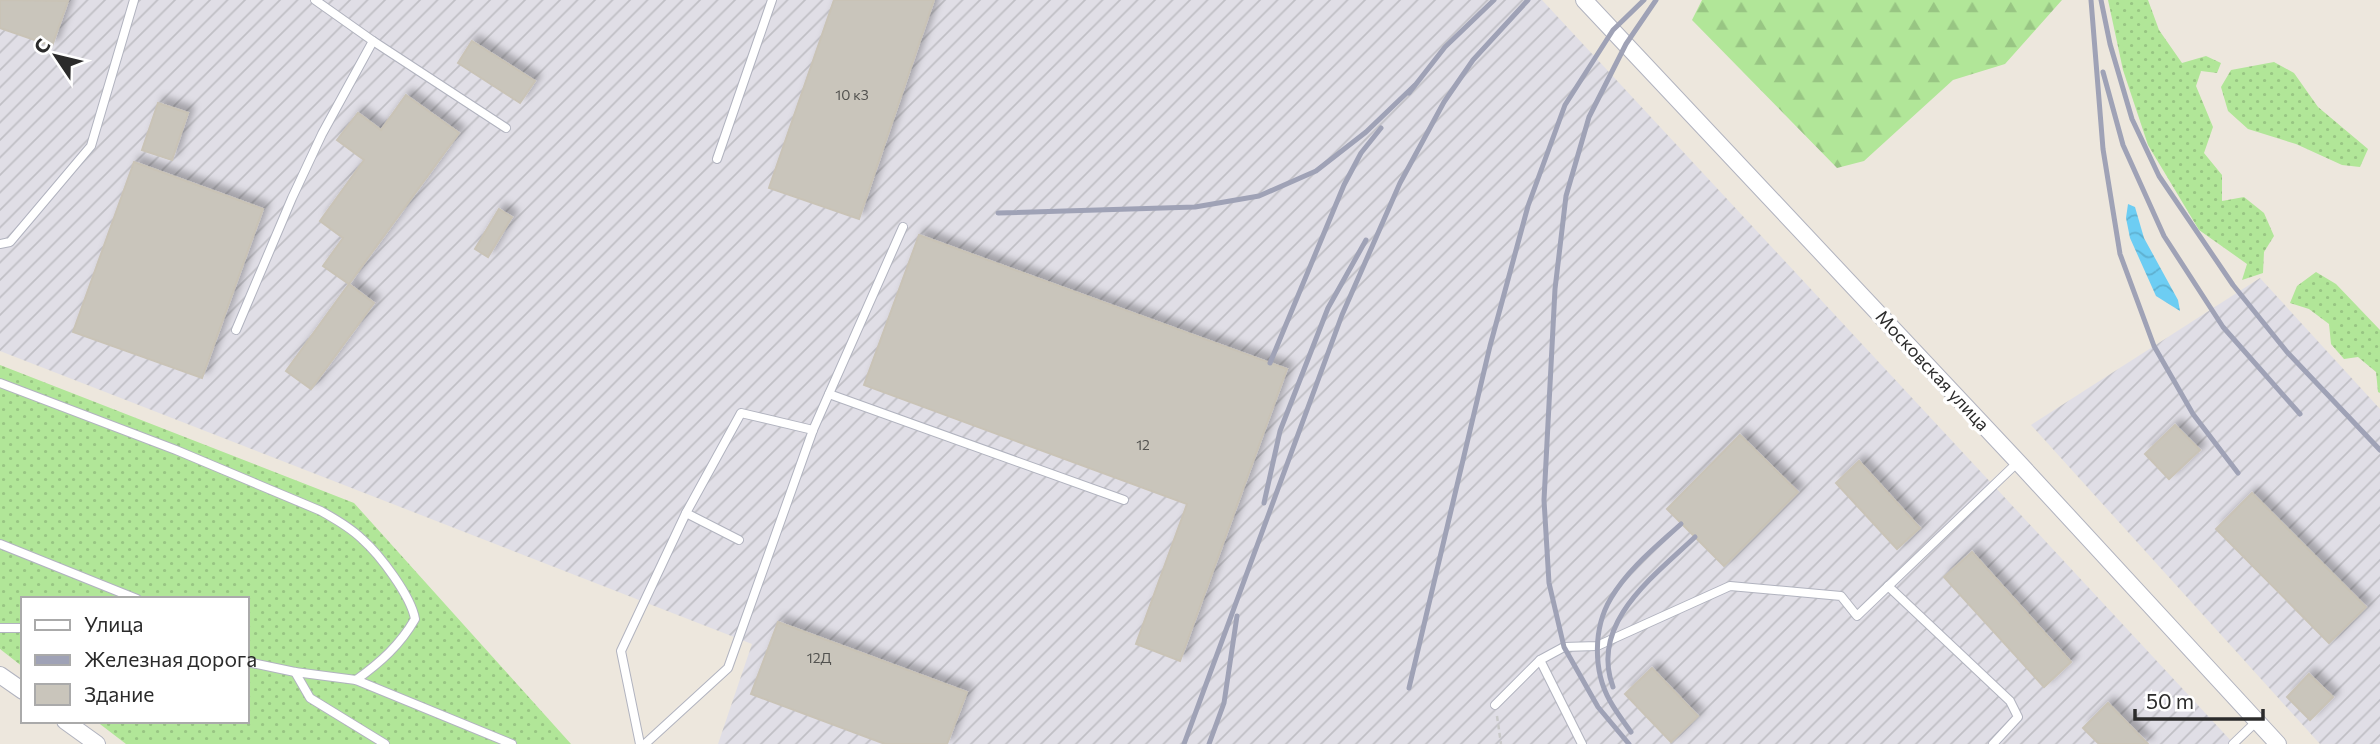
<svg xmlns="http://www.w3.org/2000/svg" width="2380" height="744" font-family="Commissioner,sans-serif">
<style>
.industrial{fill:url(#industrial-furrows)}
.grass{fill:url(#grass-dots)}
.forest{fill:url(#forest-firs)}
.water{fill:url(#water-waves)}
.building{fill:#c9c5bb;stroke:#c9c3b6;stroke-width:2;filter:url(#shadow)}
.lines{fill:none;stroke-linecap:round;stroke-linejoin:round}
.lane-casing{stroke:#b1b3bf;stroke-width:10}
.street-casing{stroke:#b1b3bf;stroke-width:18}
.path{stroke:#c8c8c8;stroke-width:2.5;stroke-dasharray:5 3.5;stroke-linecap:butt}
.lane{stroke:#fff;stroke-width:8}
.street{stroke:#fff;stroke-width:16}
.rail{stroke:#9fa2b6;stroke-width:5}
.labels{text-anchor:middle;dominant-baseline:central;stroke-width:7;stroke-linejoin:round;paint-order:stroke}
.number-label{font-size:14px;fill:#52524f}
.street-label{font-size:18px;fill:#2b2b2b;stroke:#fff}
</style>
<defs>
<pattern id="industrial-furrows" width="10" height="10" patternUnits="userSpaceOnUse" patternTransform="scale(1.75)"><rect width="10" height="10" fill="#e0dee6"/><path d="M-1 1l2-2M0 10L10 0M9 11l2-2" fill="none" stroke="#c0bfc5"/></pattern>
<pattern id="grass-dots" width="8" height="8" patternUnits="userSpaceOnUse" patternTransform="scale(1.75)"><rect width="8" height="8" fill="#b1e698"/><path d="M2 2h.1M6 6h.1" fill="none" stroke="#98c583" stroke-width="1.8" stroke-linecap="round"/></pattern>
<pattern id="forest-firs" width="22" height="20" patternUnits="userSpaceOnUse" patternTransform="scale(1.75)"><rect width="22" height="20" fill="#b1e698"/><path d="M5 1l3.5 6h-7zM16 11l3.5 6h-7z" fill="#98c583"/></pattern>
<pattern id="water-waves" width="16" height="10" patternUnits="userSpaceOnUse" patternTransform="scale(1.75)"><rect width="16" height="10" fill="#6dcdf3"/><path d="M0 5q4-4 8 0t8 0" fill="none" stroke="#5fb0d0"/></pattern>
<filter id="shadow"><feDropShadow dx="6" dy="-6" stdDeviation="3.5" flood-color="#0004"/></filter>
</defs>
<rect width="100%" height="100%" fill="#ede7dd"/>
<g class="industrial">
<path d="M0,0H1542L2234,744H718L752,644L0,351Z"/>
<path d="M2260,278L2380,409V744H2320L2031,425Z"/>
</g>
<g class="grass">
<path d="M2108,0H2148L2159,30L2182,63L2206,56L2221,63L2217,73L2201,71L2196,86L2213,127L2204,153L2222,175V201L2244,197L2264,213L2274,236L2264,252L2263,273L2242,280L2247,264L2199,230L2148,145L2123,70Z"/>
<path d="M2274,62L2294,73L2318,107L2368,149L2360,167L2342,165L2296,144L2248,129L2228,111L2221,87L2231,70Z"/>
<path d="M2316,272L2336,284L2380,330V393L2378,392L2376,372L2358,357L2344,359L2331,344L2329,324L2309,309L2290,303L2297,286Z"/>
<path d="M0,365L354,503L571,744H126L96,721H247V599H23V667L0,649Z"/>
</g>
<path class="forest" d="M1702,0H2062L2005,64L1953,80L1864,161L1837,168L1692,20Z"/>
<path class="water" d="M2128,204L2135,207L2144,238L2178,300L2180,311L2156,296L2130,238L2126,218Z"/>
<g class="building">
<path d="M0,0L68,1L52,46L0,28Z"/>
<path d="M834,0H934L859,219L769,188Z"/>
<path d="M472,41L535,81L520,103L458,63Z"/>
<path d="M406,95L459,133L349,284L323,266L343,238L320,221L364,160L337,140L358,113L381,130Z"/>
<path d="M158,103L188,113L172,160L142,150Z"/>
<path d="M134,162L263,209L202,378L73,332Z"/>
<path d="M499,209L512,217L488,257L475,249Z"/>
<path d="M919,235L1287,369L1180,661L1136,644L1187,504L864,385Z"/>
<path d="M349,284L374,303L311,389L286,371Z"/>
<path d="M2175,425L2200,450L2169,479L2145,454Z"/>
<path d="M1740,435L1798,492L1724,566L1667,509Z"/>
<path d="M1859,461L1920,528L1897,549L1836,483Z"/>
<path d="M2252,493L2366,607L2329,643L2216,529Z"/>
<path d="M1972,552L2071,662L2044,687L1944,577Z"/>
<path d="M778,622L967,692L947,744H885L751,694Z"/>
<path d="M1652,668L1698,716L1671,742L1625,694Z"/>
<path d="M2309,674L2333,697L2310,720L2287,697Z"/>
<path d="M2108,703L2148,744H2099L2083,728Z"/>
</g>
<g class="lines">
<g class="lane-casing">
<g id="lane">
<path d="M315,0L373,41L506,128"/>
<path d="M717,159L772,0"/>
<path d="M0,244L10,242L91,146L134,0"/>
<path d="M236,330L292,198L322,134L373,41"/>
<path d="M0,383L176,450L321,511C335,519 350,527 362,539C380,555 411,596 415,619C400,645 381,662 356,680"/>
<path d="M829,394L1124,500"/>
<path d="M686,513L739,540"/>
<path d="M0,544L137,599"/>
<path d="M1888,586L2010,701L2018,717L1993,744"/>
<path d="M0,628H23"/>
<path d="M1540,660L1582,744"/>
<path d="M247,662L295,672L356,680L512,744"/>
<path d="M295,672L310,698L385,744"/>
<path d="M1495,705L1540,660L1564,647L1597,646L1730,586L1841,596L1857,616L2018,462"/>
<path d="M640,744L621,651L686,513L741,413L813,430"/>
<path d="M645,744L728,668L813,430L903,227"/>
<path d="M2233,744L2257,721"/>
</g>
</g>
<g class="street-casing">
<g id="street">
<path d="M1584,0L2018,462L2278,744"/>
<path d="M0,675L23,691"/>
<path d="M65,721L97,744"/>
</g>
</g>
<path class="path" d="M1497,716L1501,744"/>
<use href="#lane" class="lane"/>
<use href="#street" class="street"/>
<g class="rail">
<path d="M2091,0L2103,149L2120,254L2154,346L2193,414L2238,473"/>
<path d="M2101,0L2110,44L2132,119L2159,176L2233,285L2287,352L2380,450"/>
<path d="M2103,72L2123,145L2164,236L2223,327L2300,414"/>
<path d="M1409,93L1445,47L1494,0"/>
<path d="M998,213L1195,207L1259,196L1316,171L1366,132L1414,86"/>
<path d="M1270,363L1344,185L1361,153L1381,128"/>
<path d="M1264,503L1280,431L1328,308L1366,240"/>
<path d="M1613,687C1589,623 1654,576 1695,537"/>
<path d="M1409,688L1490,346L1528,206L1565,105L1613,30L1644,0"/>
<path d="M1631,732C1624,722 1616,712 1610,701C1593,671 1593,628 1611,598C1628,569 1657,546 1681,524"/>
<path d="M1184,744L1342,315L1400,183L1444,102L1473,60L1528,0"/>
<path d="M1209,744L1224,703L1237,616"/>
<path d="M1629,744L1598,707L1564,647L1549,583L1544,500L1555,289L1566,196L1589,117L1626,44L1656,0"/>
</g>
</g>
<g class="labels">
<g class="number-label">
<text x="852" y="94">10 к3</text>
<text x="1143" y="444">12</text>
<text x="819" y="657">12Д</text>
</g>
<g class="street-label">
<text transform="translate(1933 370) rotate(47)">Московская улица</text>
</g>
</g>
<rect x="21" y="597" width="228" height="126" fill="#ffffff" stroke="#aaaaaa" stroke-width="2"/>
<rect x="35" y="620" width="35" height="10" fill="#ffffff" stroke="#aaaaaa" stroke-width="2"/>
<text x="84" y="632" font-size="21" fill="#2b2b2b">Улица</text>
<rect x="35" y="655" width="35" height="10" fill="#9fa2b6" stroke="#aaaaaa" stroke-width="2"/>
<text x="84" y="667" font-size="21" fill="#2b2b2b">Железная дорога</text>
<rect x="35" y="684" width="35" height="21" fill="#c9c5bb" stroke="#aaaaaa" stroke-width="2"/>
<text x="84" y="702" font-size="21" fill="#2b2b2b">Здание</text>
<g transform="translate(56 56) rotate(305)" stroke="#ffffff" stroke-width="5" paint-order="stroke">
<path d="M0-5L12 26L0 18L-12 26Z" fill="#2b2b2b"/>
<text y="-10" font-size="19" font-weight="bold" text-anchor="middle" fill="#2b2b2b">С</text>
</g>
<path d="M2135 709v10h128v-10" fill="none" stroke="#2b2b2b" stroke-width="3.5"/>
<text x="2146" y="709" font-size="21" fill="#2b2b2b" stroke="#ffffff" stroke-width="5" paint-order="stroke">50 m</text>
</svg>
